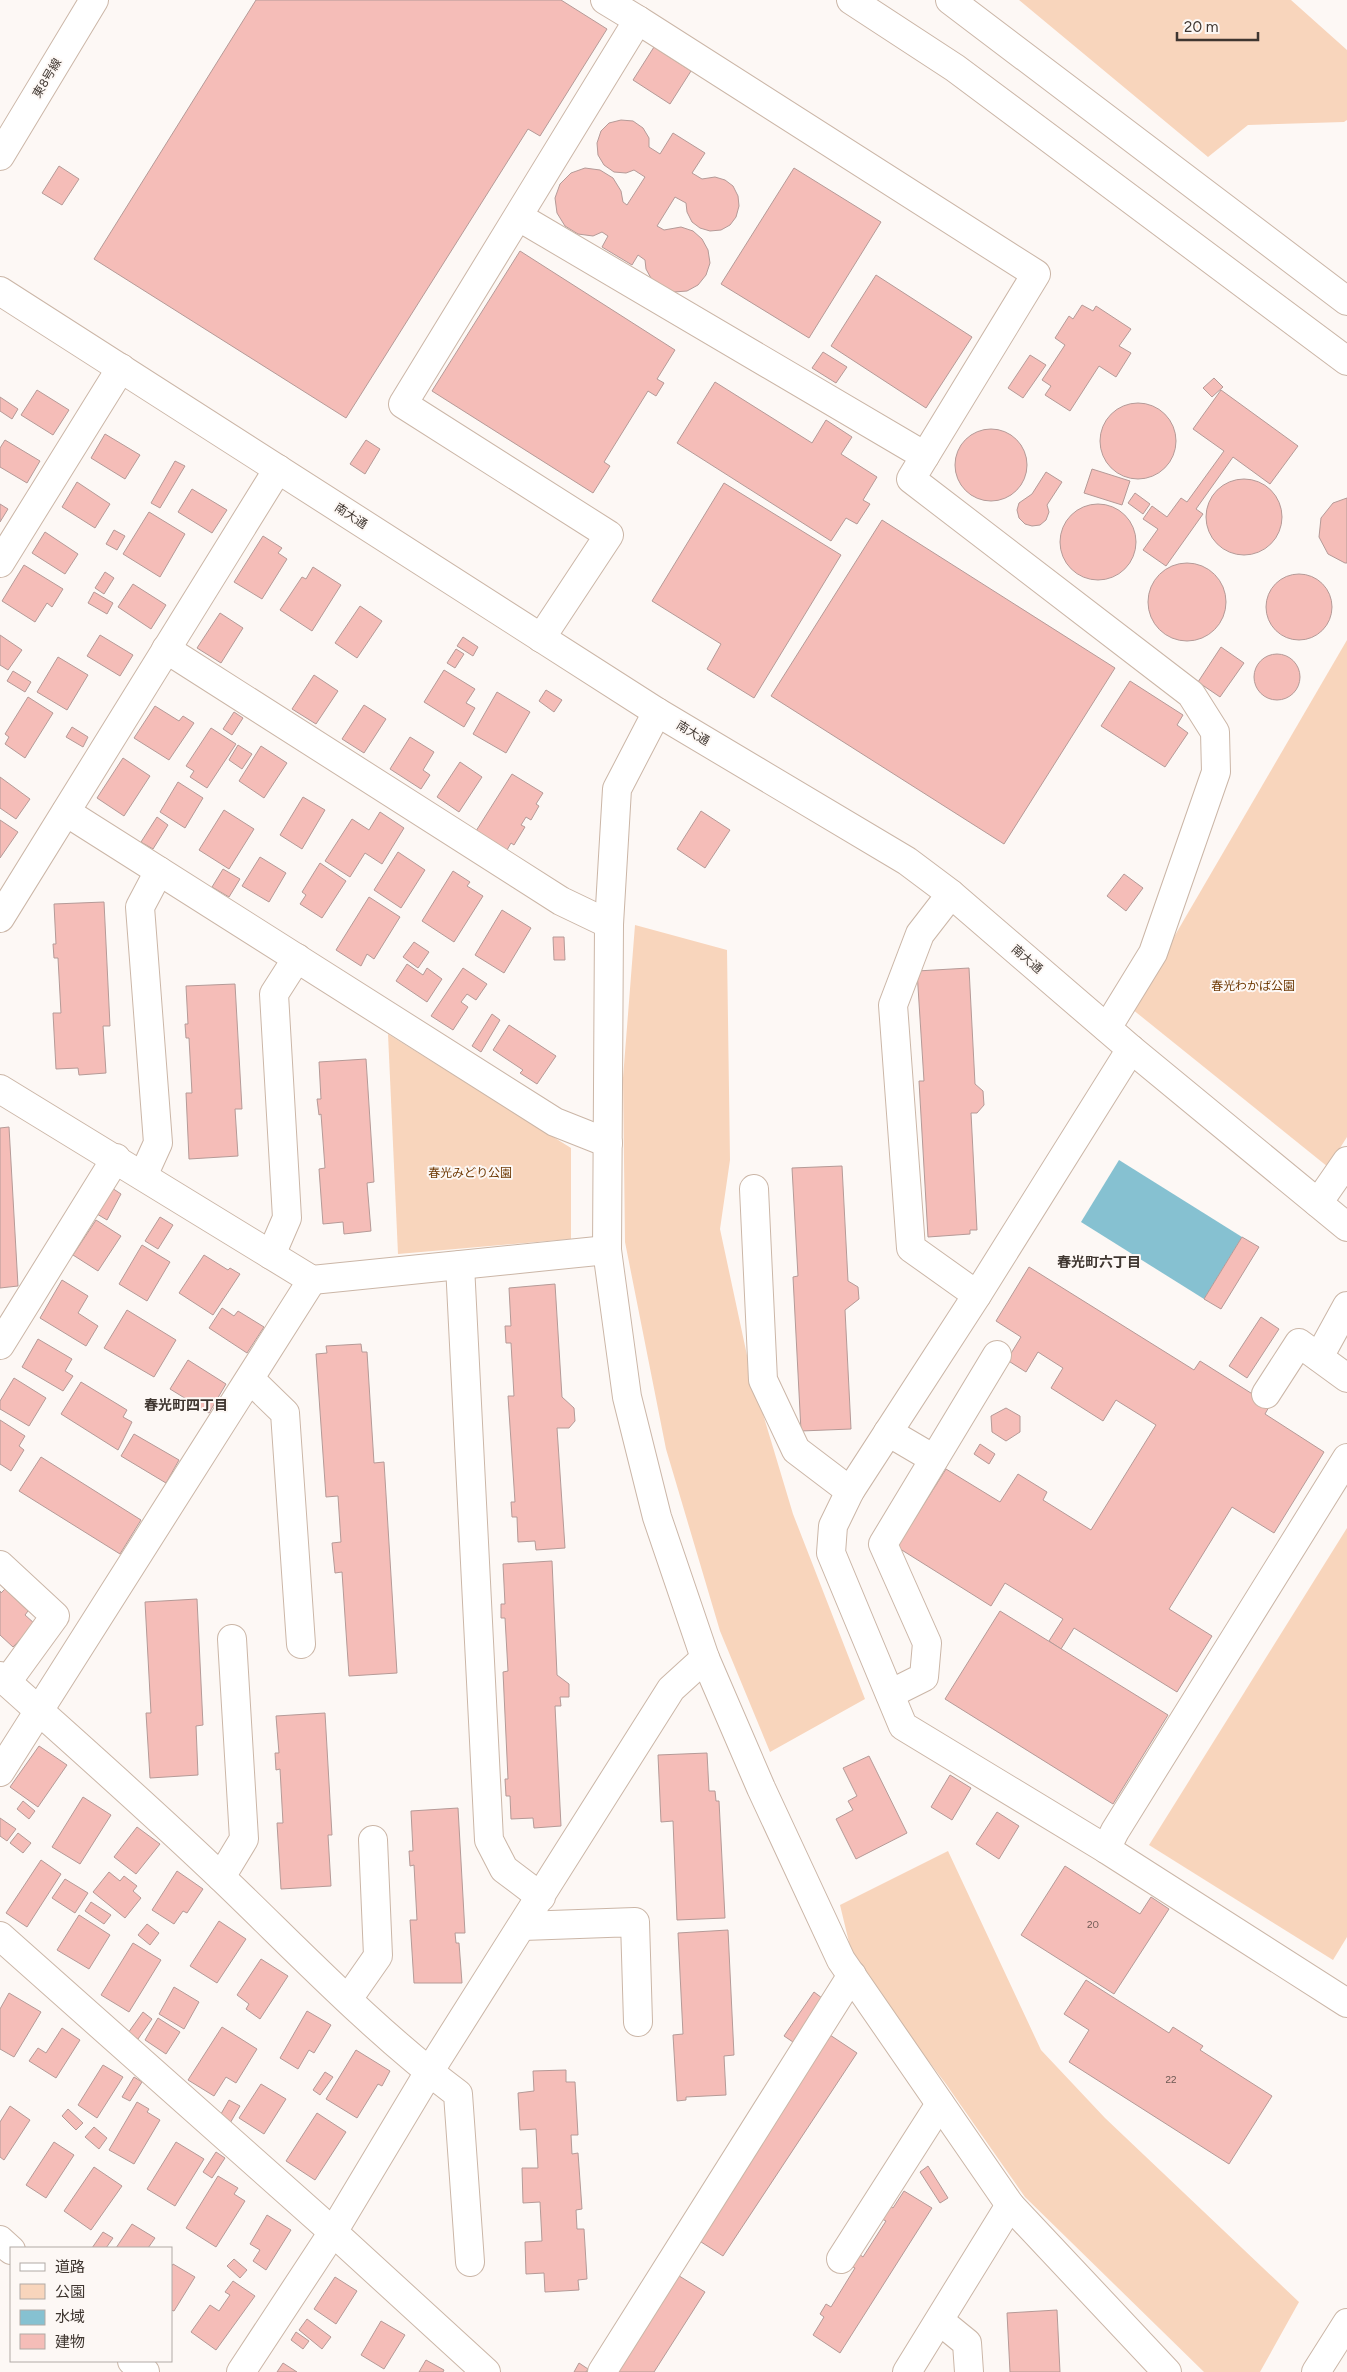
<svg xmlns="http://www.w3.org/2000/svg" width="1347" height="2372" font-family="Figtree,'Noto Sans JP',sans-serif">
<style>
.green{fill:#f8d5bc}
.water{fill:#86c1d1}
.building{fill:#f5bdb8;stroke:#b59a97}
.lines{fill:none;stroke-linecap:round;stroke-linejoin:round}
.minor-casing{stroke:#cbb6a7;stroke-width:30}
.minor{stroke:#fff;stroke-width:28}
.labels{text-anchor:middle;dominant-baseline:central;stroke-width:4;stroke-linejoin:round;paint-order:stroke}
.number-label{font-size:10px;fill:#6c5852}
.street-label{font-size:12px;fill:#3f3630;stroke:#fdf8f5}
.park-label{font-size:12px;fill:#6e3904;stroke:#fdf8f5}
.neighbourhood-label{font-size:14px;font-weight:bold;fill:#3f3630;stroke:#fdf8f5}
</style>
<rect width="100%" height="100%" fill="#fdf8f5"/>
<g class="green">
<path d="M1019,0H1291L1347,50V120L1344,122L1248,125L1208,157Z"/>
<path d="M1347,640V1137L1328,1167L1132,1009Z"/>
<path d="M635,925L727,950L730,1160L720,1229L751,1374L793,1514L865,1699L770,1752L720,1631L666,1449L625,1242L623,1078Z"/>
<path d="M388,1034L571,1148V1239L398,1254Z"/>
<path d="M1347,1528V1937L1333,1960L1149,1845Z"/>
<path d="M948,1851L1041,2050L1105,2118L1299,2302L1260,2372H1204L1025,2197L946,2084L854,1963L840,1905Z"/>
</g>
<path class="water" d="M1119,1160L1242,1237L1204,1299L1081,1222Z"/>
<g class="building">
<path d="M256,0H561L607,29L540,136L528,129L346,418L94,259Z"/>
<path d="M654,47L691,71L670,104L633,80Z"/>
<path d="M621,120L633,121L643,128L649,138V147L660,154L673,133L705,153L692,173L702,179L715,177L725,180L733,186L738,196L739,206L736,217L730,225L721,230L710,231L700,228L692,222L687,212L686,203L675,197L657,226L664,230L681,227L693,231L702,239L708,250L710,263L706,275L698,285L687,291L674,292L662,288L652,280L646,269L645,260L638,255L632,265L602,247L608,236L602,232L593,236L578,234L565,226L557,213L555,198L560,184L571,173L585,168L600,170L613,178L621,191L623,202L627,205L645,177L634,170L626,173L614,172L604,165L598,155L597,143L601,131L609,123Z"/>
<path d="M59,166L79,179L62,205L42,193Z"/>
<path d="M794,168L881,222L809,338L721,284Z"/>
<path d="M520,251L675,350L657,379L664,383L656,396L648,391L604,462L610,466L593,493L432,391Z"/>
<path d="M876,275L972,337L926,408L831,346Z"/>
<path d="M1082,305L1093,311L1096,306L1131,329L1119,346L1131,353L1116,377L1099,366L1070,411L1045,395L1051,386L1042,380L1065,345L1055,338L1069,316L1073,319Z"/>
<path d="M823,352L847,367L836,383L812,368Z"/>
<path d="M1030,355L1046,365L1023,398L1008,388Z"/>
<path d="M1214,378L1223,387L1212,397L1203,388Z"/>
<path d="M715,382L812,443L826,420L852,437L841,454L877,477L863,500L870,504L857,524L846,518L831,541L677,443Z"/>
<path d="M37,390L69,410L53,435L21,415Z"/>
<path d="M1221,390L1298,446L1270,484L1233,457L1196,509L1203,514L1166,566L1143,550L1158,529L1143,519L1152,506L1167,517L1181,498L1187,502L1224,451L1193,429Z"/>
<path d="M0,397L18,409L12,419L0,411Z"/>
<circle cx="1138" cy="441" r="38"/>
<circle cx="991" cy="465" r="36"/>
<path d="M105,434L140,455L125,479L91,458Z"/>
<path d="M5,440L40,461L27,483L0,467V448Z"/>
<path d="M366,440L380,449L365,474L350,464Z"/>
<path d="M175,461L185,466L160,508L151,503Z"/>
<path d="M1092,469L1130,481L1122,505L1084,493Z"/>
<path d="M1046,472L1062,482L1047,505L1049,512L1046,520L1040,525L1032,526L1025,524L1019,518L1017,510L1019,503L1032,494Z"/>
<circle cx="1244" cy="517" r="38"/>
<path d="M77,482L110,504L95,528L62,507Z"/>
<path d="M724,483L841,555L754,698L707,669L721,644L652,601Z"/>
<path d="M192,489L227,510L212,533L178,512Z"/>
<path d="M1135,493L1150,504L1143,514L1128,503Z"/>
<path d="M1347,498V563H1345L1328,554L1319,537L1321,518L1333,503Z"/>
<circle cx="1098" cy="542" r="38"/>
<path d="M0,504L8,509L0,522Z"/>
<path d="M149,512L185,534L160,577L123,554Z"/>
<path d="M882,520L1115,668L1004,844L771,696Z"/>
<path d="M114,530L125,536L117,550L106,544Z"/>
<path d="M45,532L78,554L65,574L32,553Z"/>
<path d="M263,536L282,548L278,553L287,559L262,599L234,582Z"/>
<circle cx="1187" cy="602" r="39"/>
<path d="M24,565L63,589L52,607L47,603L35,622L2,601Z"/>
<path d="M313,567L341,585L312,631L280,610L302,577L306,579Z"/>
<path d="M105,572L114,578L104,594L95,588Z"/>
<circle cx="1299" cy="607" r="33"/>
<path d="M133,584L166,605L151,629L118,607Z"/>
<path d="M94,592L113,603L107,614L88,603Z"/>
<path d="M360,606L382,621L357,658L335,643Z"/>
<path d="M220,613L243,628L221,663L197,648Z"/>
<path d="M0,635L22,650L8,670L0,665Z"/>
<path d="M100,635L133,655L120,676L87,656Z"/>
<path d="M463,637L478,647L473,656L457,646Z"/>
<path d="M1221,647L1244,663L1220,697L1198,682Z"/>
<path d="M456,649L464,654L455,668L447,663Z"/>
<circle cx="1277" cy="677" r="23"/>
<path d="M58,657L88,675L67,710L37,692Z"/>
<path d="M444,670L475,689L466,703L475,708L464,727L424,702Z"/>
<path d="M13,671L31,682L25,692L7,681Z"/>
<path d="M314,675L338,691L316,724L292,709Z"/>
<path d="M1130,681L1183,715L1177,725L1188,733L1165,767L1101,726Z"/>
<path d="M546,690L562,700L554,712L539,701Z"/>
<path d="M497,692L530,712L506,753L473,734Z"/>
<path d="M28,697L53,713L25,758L5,744L9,737L5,734Z"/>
<path d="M364,705L386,719L364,753L342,739Z"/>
<path d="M155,706L179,721L183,716L194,723L169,760L134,738Z"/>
<path d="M234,712L243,718L232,735L223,729Z"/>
<path d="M72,727L88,737L83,747L66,737Z"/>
<path d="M211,728L236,744L207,788L190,777L194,771L186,766Z"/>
<path d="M410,737L434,752L423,770L430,775L421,789L390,769Z"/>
<path d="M238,745L252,754L242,769L229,760Z"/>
<path d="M261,746L287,763L264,798L239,781Z"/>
<path d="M123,758L150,776L124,816L97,798Z"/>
<path d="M460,762L482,777L459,812L437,797Z"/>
<path d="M512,774L543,793L536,804L539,806L531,820L526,817L521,825L525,827L514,845L511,843L507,850L476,831Z"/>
<path d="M0,777L30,799L16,819L0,808Z"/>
<path d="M178,782L203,798L185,828L160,812Z"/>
<path d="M303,797L325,810L302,849L280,835Z"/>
<path d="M224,810L254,829L229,869L199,850Z"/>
<path d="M701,811L730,830L705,868L677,849Z"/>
<path d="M380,812L404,828L382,864L365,853L350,877L325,861L352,819L369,830Z"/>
<path d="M157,817L168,825L153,849L141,842Z"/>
<path d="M0,820L18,832L0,858Z"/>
<path d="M398,852L425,870L401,908L374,890Z"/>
<path d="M260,857L286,873L269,902L242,886Z"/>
<path d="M320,863L346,881L322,918L300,904L306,895L302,892Z"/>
<path d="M223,869L240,879L229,897L212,887Z"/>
<path d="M453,871L470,882L467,886L483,896L454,942L422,921Z"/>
<path d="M1124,874L1143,888L1126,911L1107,896Z"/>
<path d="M369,897L400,917L374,959L367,954L361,966L336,950Z"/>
<path d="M104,902L110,1026H103L106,1073L79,1075L78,1068L56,1069L53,1013H61L58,958H54L53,944H56L54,904Z"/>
<path d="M502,910L531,928L504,973L475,955Z"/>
<path d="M553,937H564L565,960H554Z"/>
<path d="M414,942L429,952L418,968L403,957Z"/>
<path d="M407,964L423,975L427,968L442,979L427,1002L396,981Z"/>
<path d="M463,968L487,984L476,1000L467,994L461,1002L468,1007L453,1030L431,1016Z"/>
<path d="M969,968L975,1084L983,1091L984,1105L977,1113H971L977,1230H970V1234L928,1237L919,1081H924L917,971Z"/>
<path d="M235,984L242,1109H235L238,1156L189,1159L186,1093H192L189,1038H186L185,1024H188L186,986Z"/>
<path d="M492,1014L500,1020L481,1052L472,1046Z"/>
<path d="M509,1025L556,1056L537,1084L520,1073L523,1070L493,1050Z"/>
<path d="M366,1059L374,1182L367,1183L371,1231L344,1234L343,1222L323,1224L319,1169L325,1168L321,1114L319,1115L317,1099H321L319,1062Z"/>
<path d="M9,1127L18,1286L0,1288V1128Z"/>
<path d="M842,1166L848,1281L858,1287L859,1299L845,1310L851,1429L801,1431L793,1277L798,1276L792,1168Z"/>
<path d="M112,1188L121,1194L107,1220L97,1214Z"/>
<path d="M160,1217L173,1225L158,1249L145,1241Z"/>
<path d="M96,1220L121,1236L98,1271L73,1255Z"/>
<path d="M1242,1237L1259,1247L1221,1309L1204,1299Z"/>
<path d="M142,1245L170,1262L147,1301L119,1284Z"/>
<path d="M204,1255L228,1270L230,1268L240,1274L213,1315L179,1293Z"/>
<path d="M1029,1267L1194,1370L1200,1361L1270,1405L1265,1414L1324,1452L1274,1533L1232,1507L1169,1609L1212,1636L1177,1692L1074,1628L1061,1649L1049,1641L1063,1619L1005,1583L991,1606L897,1547L946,1469L1000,1502L1018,1474L1047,1492L1043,1500L1091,1530L1156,1425L1116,1400L1103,1421L1051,1388L1063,1368L1038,1352L1026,1372L1007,1360L1021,1337L996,1321Z"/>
<path d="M62,1280L88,1296L78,1313L98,1326L86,1346L40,1318Z"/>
<path d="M555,1284L562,1397L574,1408L575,1421L569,1428H557L565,1548L536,1550L535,1541L518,1542L517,1517H512L511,1502H515L508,1396H514L511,1343H506L505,1326H511L509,1288Z"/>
<path d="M222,1308L234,1316L238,1311L264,1327L247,1353L209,1328Z"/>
<path d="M127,1310L176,1340L154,1377L104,1348Z"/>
<path d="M1261,1317L1279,1329L1247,1378L1229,1366Z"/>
<path d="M38,1339L72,1359L65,1371L73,1376L63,1391L22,1367Z"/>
<path d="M361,1344L362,1352H367L374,1463L384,1462L397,1673L349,1676L342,1572L335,1573L332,1543L341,1542L338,1496L326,1497L316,1354L327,1353L326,1346Z"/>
<path d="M188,1360L226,1384L209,1413L170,1389Z"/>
<path d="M14,1378L46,1398L29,1426L0,1409V1401Z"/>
<path d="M81,1382L127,1410L123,1417L132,1422L118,1450L61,1414Z"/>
<path d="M1006,1408L1020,1416V1432L1006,1441L992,1432L991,1416Z"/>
<path d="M0,1420L25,1436L19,1446L24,1450L11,1471L0,1464Z"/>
<path d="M134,1434L179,1460L166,1483L121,1456Z"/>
<path d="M980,1444L995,1454L989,1464L974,1454Z"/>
<path d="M41,1457L141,1520L120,1554L19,1491Z"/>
<path d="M552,1561L557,1675L569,1684V1697H560L561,1706H555L561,1826L534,1828L533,1818L511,1819L510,1796H506L505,1779H508L503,1672L508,1671L505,1618H501V1604H505L503,1564Z"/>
<path d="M5,1589L28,1611L25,1615L35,1624L13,1647L0,1635V1591L1,1593Z"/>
<path d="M197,1599L203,1725L196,1726L198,1775L150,1778L146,1713H151L145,1602Z"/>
<path d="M1000,1611L1168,1715L1113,1804L945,1699Z"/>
<path d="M325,1713L332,1835H328L331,1886L281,1889L277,1823H283L280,1769L276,1770L275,1753H279L276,1716Z"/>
<path d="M39,1746L67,1765L38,1807L10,1787Z"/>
<path d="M707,1753L709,1791H715L716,1801H719L725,1918L677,1920L673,1821L661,1822L658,1755Z"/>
<path d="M869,1756L907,1833L856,1859L836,1819L853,1810L848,1801L857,1796L843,1768Z"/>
<path d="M950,1775L971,1788L952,1820L931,1807Z"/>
<path d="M83,1797L111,1815L80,1864L52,1847Z"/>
<path d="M23,1801L35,1811L29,1819L17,1809Z"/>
<path d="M458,1808L465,1933H455L456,1943H459L462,1983H414L410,1920H417L414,1865L410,1866L409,1851H413L411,1811Z"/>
<path d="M997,1812L1019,1826L999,1859L976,1844Z"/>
<path d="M0,1818L16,1829L7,1841L0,1836Z"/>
<path d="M137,1827L160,1844L136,1874L114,1857Z"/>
<path d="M18,1833L31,1843L23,1853L10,1843Z"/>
<path d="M41,1860L61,1874L27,1927L6,1913Z"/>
<path d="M1065,1866L1140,1914L1151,1897L1169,1909L1114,1994L1021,1935Z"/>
<path d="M177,1871L203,1889L187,1913L183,1911L174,1924L152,1910Z"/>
<path d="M109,1872L120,1881L124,1876L137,1886L133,1891L141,1898L125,1918L93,1892Z"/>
<path d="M65,1879L88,1893L75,1913L52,1898Z"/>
<path d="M91,1902L111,1915L104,1924L85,1911Z"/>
<path d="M79,1915L110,1935L89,1969L57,1950Z"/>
<path d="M219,1921L246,1939L217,1983L190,1966Z"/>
<path d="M147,1924L159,1933L150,1945L138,1935Z"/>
<path d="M728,1930L734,2055L724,2056L726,2095L686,2097V2100L677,2101L673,2035L683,2034L678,1933Z"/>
<path d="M133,1943L161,1960L129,2012L101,1995Z"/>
<path d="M261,1959L288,1976L260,2019L246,2009L249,2004L237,1995Z"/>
<path d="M1086,1980L1169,2033L1173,2027L1203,2046L1200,2050L1272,2096L1229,2164L1069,2062L1089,2030L1064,2014Z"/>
<path d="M174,1987L199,2002L184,2029L159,2014Z"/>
<path d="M814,1992L822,1998L793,2042L784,2036Z"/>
<path d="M9,1993L41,2012L14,2057L0,2049V2009Z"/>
<path d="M307,2011L331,2025L314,2053L309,2050L298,2069L280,2058Z"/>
<path d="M143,2012L152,2019L138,2039L128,2033Z"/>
<path d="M158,2018L180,2032L166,2054L145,2040Z"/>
<path d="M222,2027L257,2049L236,2083L226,2077L214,2096L188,2080Z"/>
<path d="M62,2028L80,2040L56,2078L29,2061L38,2048L46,2053Z"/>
<path d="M830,2035L857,2053L723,2256L698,2240Z"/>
<path d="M356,2050L390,2071L382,2086L378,2084L357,2118L326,2099Z"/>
<path d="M103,2065L123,2077L97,2118L78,2105Z"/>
<path d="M566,2070V2082H575L578,2135H571L572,2154L578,2153L582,2209L576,2210L577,2229H584L587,2279L578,2280L579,2290L545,2292L544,2273L526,2274L525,2242L542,2241L540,2202L523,2203L522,2168H538L536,2129L520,2130L518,2093L534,2091L533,2071Z"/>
<path d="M325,2072L333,2077L320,2095L313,2090Z"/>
<path d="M134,2077L142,2082L130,2101L122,2097Z"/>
<path d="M261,2084L286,2099L264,2134L239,2118Z"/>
<path d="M229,2100L240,2106L229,2125L218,2119Z"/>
<path d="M137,2102L149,2109L147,2112L160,2120L134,2164L109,2150Z"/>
<path d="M10,2106L30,2120L4,2160L0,2157V2122Z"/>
<path d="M68,2109L83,2123L76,2130L62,2116Z"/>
<path d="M317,2113L346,2132L315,2180L286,2161Z"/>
<path d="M94,2127L107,2138L99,2149L85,2137Z"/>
<path d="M54,2142L74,2155L46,2198L26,2185Z"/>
<path d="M176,2142L204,2159L175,2206L147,2189Z"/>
<path d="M216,2152L225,2158L212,2178L203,2172Z"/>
<path d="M928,2166L948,2198L940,2203L920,2172Z"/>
<path d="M94,2167L122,2186L91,2230L64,2211Z"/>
<path d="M218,2176L238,2188L234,2194L245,2201L216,2247L186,2228Z"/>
<path d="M904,2191L932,2208L840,2353L813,2335L824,2317L820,2314L826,2304L831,2307L855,2268L851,2266L859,2254L863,2257L886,2221L882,2219L890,2206L893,2208Z"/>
<path d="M267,2215L291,2230L266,2270L253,2261L260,2250L250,2244Z"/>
<path d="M132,2224L155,2238L148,2248H116Z"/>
<path d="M103,2232L113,2238L106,2248H92Z"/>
<path d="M234,2259L247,2270L240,2278L227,2266Z"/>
<path d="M173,2264L195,2277L174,2311L171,2310V2267Z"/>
<path d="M676,2274L705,2292L654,2372H614Z"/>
<path d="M335,2277L357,2291L336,2324L314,2309Z"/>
<path d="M233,2281L255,2296L216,2350L191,2332L210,2305L219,2311L230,2295L225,2292Z"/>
<path d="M1057,2310L1060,2372H1010L1007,2313Z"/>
<path d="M307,2319L331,2337L322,2349L299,2330Z"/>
<path d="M381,2321L405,2335L384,2369L361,2355Z"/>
<path d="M296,2332L309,2341L303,2349L291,2340Z"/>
<path d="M426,2360L444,2370L443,2372H419Z"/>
<path d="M283,2363L297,2372H277Z"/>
<path d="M579,2363L588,2369L586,2372H574Z"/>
</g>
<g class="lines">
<g class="minor-casing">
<g id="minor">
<path d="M605,0L638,20"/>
<path d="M851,0L955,68L1347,361"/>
<path d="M950,0L1347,301"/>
<path d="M0,156L94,0"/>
<path d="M519,217L925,456L911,479L1191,694L1215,732L1216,772L1153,953L1107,1028"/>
<path d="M0,291L657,712L907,861L951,894L1131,1049L1347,1227"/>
<path d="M0,563L121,368"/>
<path d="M541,638L609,535L403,404L638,20L1036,274L925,456"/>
<path d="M166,649L561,901L609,924"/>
<path d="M657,712L617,789L609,924L607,1250L627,1397L657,1517L705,1658L761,1788L841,1960L1010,2205L1167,2372"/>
<path d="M66,812L555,1122L608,1143"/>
<path d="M951,894L920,934L893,1005L911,1248L977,1295"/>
<path d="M0,918L278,469"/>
<path d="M1131,1049L977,1295L850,1491L833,1526L831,1553L903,1726L1106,1849L1347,2003"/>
<path d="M0,1089L312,1280L607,1250"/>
<path d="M143,1176L158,1143L140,907L159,871"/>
<path d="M754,1189L763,1380L796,1450L850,1491"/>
<path d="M1318,1203L1347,1161"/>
<path d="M271,1255L287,1218L274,994L297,958"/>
<path d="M460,1265L489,1840L504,1869L541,1897"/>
<path d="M0,1345L116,1158"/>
<path d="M1319,1357L1347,1306"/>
<path d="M250,1379L285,1413L301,1644"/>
<path d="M1266,1394L1299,1343L1347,1378"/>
<path d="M888,1432L934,1459"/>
<path d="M0,1565L55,1616L7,1682"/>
<path d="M0,1676C75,1743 151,1810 224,1880C300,1953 374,2031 458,2094L470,2262"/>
<path d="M890,1694L924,1677L927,1643L883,1544L997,1355"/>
<path d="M0,1772L312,1280"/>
<path d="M1106,1849L1115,1831L1347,1458"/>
<path d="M221,1877L244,1839L232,1639"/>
<path d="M523,1926L635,1922L638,2022"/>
<path d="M0,1936L333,2232L486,2372"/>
<path d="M348,1999L378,1956L373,1840"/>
<path d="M0,2240L11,2250"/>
<path d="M841,2259L940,2104"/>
<path d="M940,2321L967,2343L969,2372"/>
<path d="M132,2361L145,2372"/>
<path d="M241,2372L333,2232L429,2072L671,1689L705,1658"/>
<path d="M602,2372L852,1975"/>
<path d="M907,2372L1010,2205"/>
<path d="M1316,2372L1347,2323"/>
</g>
</g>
<use href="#minor" class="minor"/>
</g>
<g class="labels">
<g class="number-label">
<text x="1093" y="1924">20</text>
<text x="1171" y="2079">22</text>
</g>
<g class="street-label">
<text transform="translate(47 78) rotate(-59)">東8号線</text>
<text transform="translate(351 516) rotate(33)">南大通</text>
<text transform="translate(693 733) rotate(31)">南大通</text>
<text transform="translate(1027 959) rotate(41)">南大通</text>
</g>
<g class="park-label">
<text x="1253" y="986">春光わかば公園</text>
<text x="470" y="1173">春光みどり公園</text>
</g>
<g class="neighbourhood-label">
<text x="1099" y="1262">春光町六丁目</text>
<text x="186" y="1405">春光町四丁目</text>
</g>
</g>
<rect x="10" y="2247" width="162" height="115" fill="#fdf8f5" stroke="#b1aaa6"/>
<rect x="20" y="2263" width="25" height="8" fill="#ffffff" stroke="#b1aaa6"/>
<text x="55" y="2272" font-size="15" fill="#3f3630">道路</text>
<rect x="20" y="2284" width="25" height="15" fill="#f8d5bc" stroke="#b1aaa6"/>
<text x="55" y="2297" font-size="15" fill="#3f3630">公園</text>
<rect x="20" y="2310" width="25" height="15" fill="#86c1d1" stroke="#b1aaa6"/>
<text x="55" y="2322" font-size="15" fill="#3f3630">水域</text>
<rect x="20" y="2334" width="25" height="15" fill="#f5bdb8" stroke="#b1aaa6"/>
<text x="55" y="2347" font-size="15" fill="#3f3630">建物</text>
<path d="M1177 32v8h81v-8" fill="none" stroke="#3f3630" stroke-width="2.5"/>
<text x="1184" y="32" font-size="15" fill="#3f3630" stroke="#fdf8f5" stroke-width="4" paint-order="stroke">20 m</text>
</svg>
